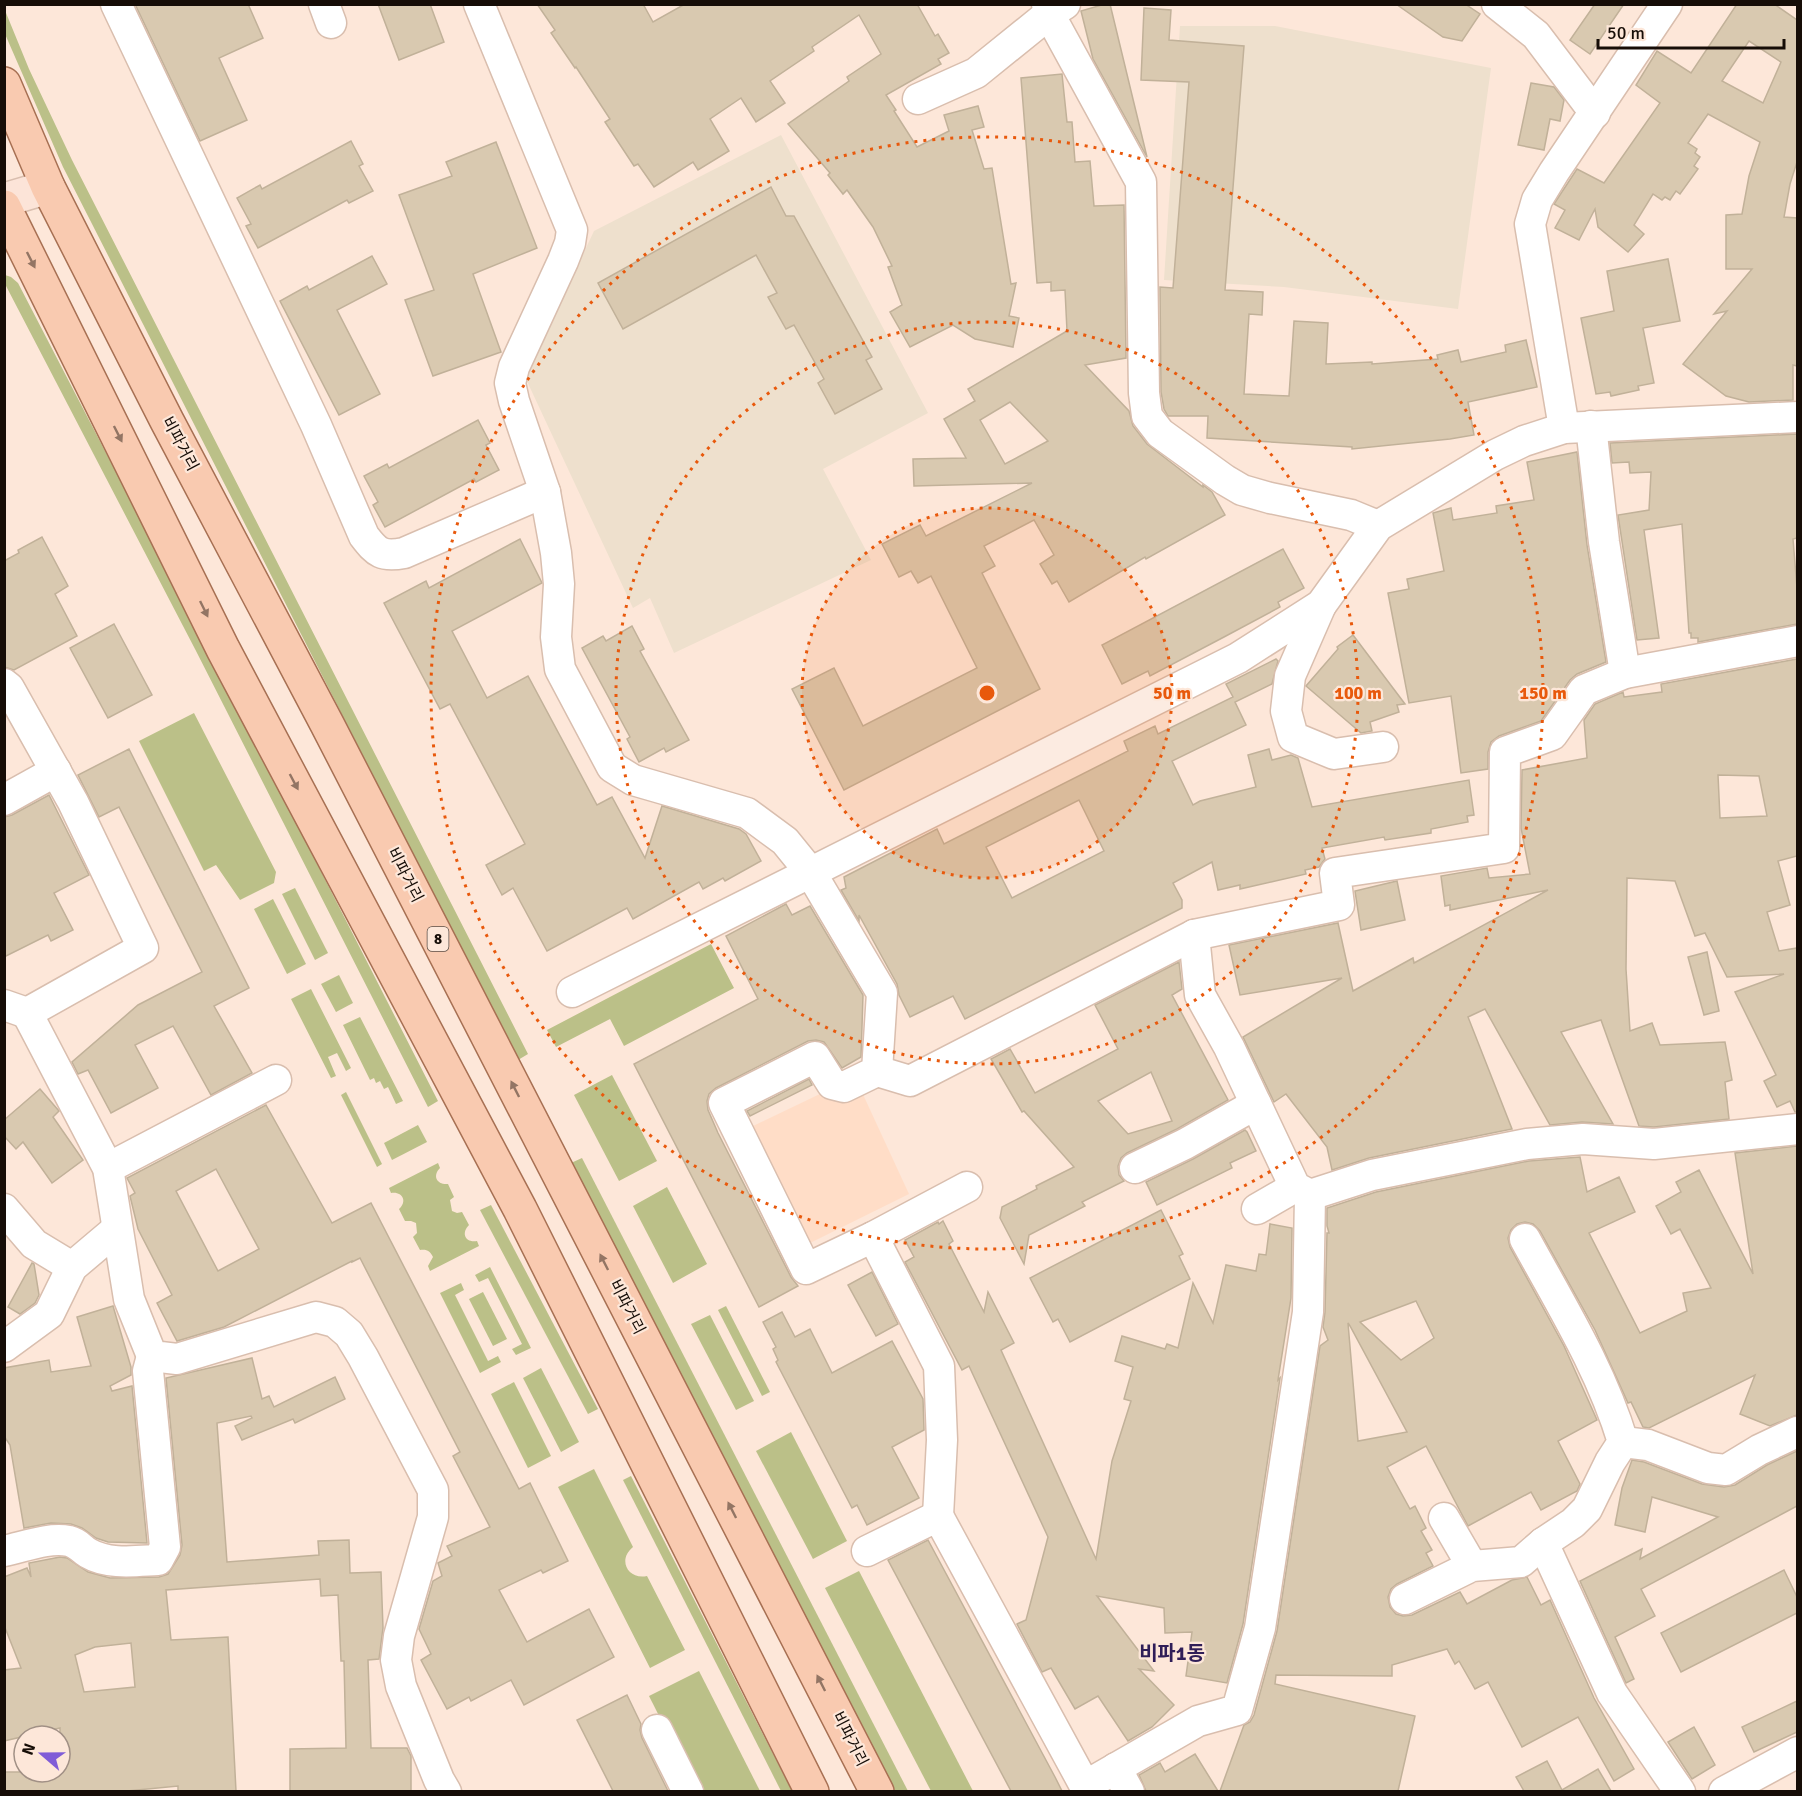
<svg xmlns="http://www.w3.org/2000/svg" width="1802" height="1796" font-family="Signika,'Noto Sans KR',sans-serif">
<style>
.built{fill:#ffddc7}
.education{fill:#eee0cd}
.green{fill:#bbc088}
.building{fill:#d9c9b0;stroke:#c1b199;stroke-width:1.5;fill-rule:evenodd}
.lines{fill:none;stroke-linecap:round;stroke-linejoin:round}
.street-casing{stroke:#d9beae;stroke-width:33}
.secondary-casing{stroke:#d9beae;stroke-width:36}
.primary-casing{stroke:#a77053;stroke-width:36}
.street{stroke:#fff;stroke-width:30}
.secondary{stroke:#fce4d8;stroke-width:33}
.primary{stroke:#f9cab0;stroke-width:33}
.oneway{fill:#937564}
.ring{fill:none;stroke:#e8590c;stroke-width:3;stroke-dasharray:3 6}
.labels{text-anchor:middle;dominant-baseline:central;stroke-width:4.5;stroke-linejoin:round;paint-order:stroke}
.shield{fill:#fde7d9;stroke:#5b4e46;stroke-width:1.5}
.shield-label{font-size:15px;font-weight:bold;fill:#160d07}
.street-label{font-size:16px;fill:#160d07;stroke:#fde7d9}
.quarter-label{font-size:20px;font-weight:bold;fill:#301e58;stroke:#fde7d9}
.centre{fill:#e8590c;stroke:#fde7d9;stroke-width:3}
.ring-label{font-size:18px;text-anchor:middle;font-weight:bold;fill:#e8590c;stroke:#fde7d9;stroke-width:4.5;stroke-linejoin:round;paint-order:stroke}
</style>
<rect width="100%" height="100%" fill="#fde7d9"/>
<path class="built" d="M860,1088L909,1194L808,1244L751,1127L822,1093Z"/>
<g class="education">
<path d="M1180,26H1275L1491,68L1458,309L1284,287L1164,280Z"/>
<path d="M781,135L928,413L823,469L871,560L674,653L650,598L633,608L525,377L594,231Z"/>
</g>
<g class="green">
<path d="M4,8L29,69L72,160L528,1054L518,1060L63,167L5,34Z"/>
<path d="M5,275L11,277L18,283L205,644L438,1101L428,1107L195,649L5,284Z"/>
<path d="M194,713L276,872L274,883L240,900L216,865L204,871L139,741Z"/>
<path d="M295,888L328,953L315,960L282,894Z"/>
<path d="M273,899L306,964L287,974L254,909Z"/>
<path d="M711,944L734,988L624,1046L610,1019L556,1047L547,1030Z"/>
<path d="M339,975L353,1003L336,1012L321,984Z"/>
<path d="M311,989L351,1068L346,1071L337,1053L328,1057L336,1076L331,1078L291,999Z"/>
<path d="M360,1017L403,1101L396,1104L388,1087L384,1089L380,1081L376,1083L374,1078L370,1080L343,1025Z"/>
<path d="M612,1075L657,1161L619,1181L574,1095Z"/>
<path d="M346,1092L382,1164L377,1167L341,1095Z"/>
<path d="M418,1125L427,1142L392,1160L384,1143Z"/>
<path d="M582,1158L908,1791H895L571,1163Z"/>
<path d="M438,1163L440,1168C432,1176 437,1185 448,1184L454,1197L450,1200L452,1211L457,1213L462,1212L469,1225C461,1233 465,1243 477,1241L479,1246L430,1271L428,1266L433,1257C430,1251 427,1249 420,1250L413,1237L417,1233L416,1223L411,1221H405L399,1209C408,1201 402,1191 391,1193L389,1188Z"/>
<path d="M667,1187L707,1264L673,1283L633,1206Z"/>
<path d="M491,1205L598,1409L588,1414L480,1210Z"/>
<path d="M490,1267L531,1348L516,1355L512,1349L522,1344L488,1278L479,1282L475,1275Z"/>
<path d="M461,1283L464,1290L455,1295L488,1361L498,1356L501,1362L480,1373L440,1293Z"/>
<path d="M483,1292L507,1339L493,1346L469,1299Z"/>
<path d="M726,1306L770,1392L762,1396L718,1310Z"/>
<path d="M710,1315L754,1401L736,1410L691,1324Z"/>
<path d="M541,1368L579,1442L561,1452L523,1378Z"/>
<path d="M514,1382L551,1456L528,1468L491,1394Z"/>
<path d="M791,1432L847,1541L813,1559L756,1451Z"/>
<path d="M594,1469L633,1547C617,1560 628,1580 647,1576L685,1650L650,1668L558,1487Z"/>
<path d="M631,1476L792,1791H781L623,1480Z"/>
<path d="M859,1571L973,1791H931L825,1588Z"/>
<path d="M699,1671L760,1791H697L649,1696Z"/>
</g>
<g class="building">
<path d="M135,4H248L263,38L219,58L247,120L200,141Z"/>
<path d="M378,4H430L444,42L399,60Z"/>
<path d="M537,4H643L653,22L685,4H917L935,36L938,34L949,53L938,59L941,64L886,95L896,110L894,111L917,147L949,131L944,115L978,106L984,127L972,130L984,169L992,168L1011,284L1016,283L1009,316L1019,318L1013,347L975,339L953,325L910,347L890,312L902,305L888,267L892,266L873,227L847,190L843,194L828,175L830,173L788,124L849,81L847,77L881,54L859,15L812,47L814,51L770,81L785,103L756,122L741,98L710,119L729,151L698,170L693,162L654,187L638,164L634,166L605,122L610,119L576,67L575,68L551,33L555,30Z"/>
<path d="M1105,4H1110L1147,157L1093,59L1081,11Z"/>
<path d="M1396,4H1465L1480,14L1462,41L1443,37Z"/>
<path d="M1595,4H1624L1590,54L1570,40Z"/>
<path d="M1737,4H1774L1797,20V162L1790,184L1784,217L1797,218V366L1793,365V400L1749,402L1726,396L1683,364L1727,311L1714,314L1752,269H1726V215L1742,214L1749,176L1760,142L1708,114L1688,143L1697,149L1695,153L1700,157L1694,166L1698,169L1680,194L1676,191L1670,200L1665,197L1662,200L1653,194L1634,225L1644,234L1628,252L1598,227L1595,209L1579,240L1555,228L1565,210L1554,204L1577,169L1604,183L1660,103L1636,85L1657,51L1691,73ZM1749,41L1781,62L1763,103L1722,81Z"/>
<path d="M1144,8L1171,10L1169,40L1244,46L1225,290L1263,292L1262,315L1249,314L1244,394L1289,396L1294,321L1328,323L1326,364L1372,362V364L1438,359L1437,355L1458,350L1461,362L1506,352L1505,345L1526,340L1537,387L1468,402L1474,435L1450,439L1352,449V447L1207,438L1208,416H1168L1164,409L1161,392L1160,287L1173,288L1189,82L1141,80Z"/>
<path d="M1062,74L1067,122H1072L1075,162L1090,161L1094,206L1124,205L1126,358L1085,365L1129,411L1133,426L1147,444L1203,487V485L1212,492L1225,515L1146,559L1145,557L1069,602L1057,581L1052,584L1040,564L1054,555L1034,520L984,546L995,566L982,573L1040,689L844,790L792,689L834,668L863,726L977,668L931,576L918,583L911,571L899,577L882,544L920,525L926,536L1032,483L914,486L913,459L966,458L944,419L975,401L968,389L1067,331L1065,290L1051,291V282L1037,283L1021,78ZM1010,402L1048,441L1005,464L980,420Z"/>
<path d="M1531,83L1554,87L1564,100L1560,121L1550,119L1544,150L1518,145Z"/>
<path d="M351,141L363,164L359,166L373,191L349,203L347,200L258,248L246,226L251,224L237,198L260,185L262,189Z"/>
<path d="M496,142L537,248L473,274L501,352L433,376L405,300L434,290L399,195L452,176L446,162Z"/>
<path d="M771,187L786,216H794L872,357L866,360L882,389L835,414L818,383L824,379L794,325L786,329L768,297L777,293L756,255L623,329L598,283Z"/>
<path d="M372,256L387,284L337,310L380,394L339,415L280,301L307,286L309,290Z"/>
<path d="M1668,259L1680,321L1643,328L1654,383L1638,386L1639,390L1611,396L1610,392L1596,394L1581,318L1614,311L1607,271Z"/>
<path d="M478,420L490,443L486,445L499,470L476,482L474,479L385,527L373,505L378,502L364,476L387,464L389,468Z"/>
<path d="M1797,434V538L1793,539L1797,588V624L1698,642V638H1691V633H1689L1682,524L1644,530L1659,638L1637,640L1618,515L1649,510L1651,472L1630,473L1629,462L1612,463L1610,443Z"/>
<path d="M1577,452L1587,545L1606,662L1577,674L1570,680L1541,721L1499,736L1491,742L1488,752V769L1461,773L1451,696L1409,703L1388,593L1409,589L1407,579L1444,571L1433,513L1451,508L1453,520L1497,513L1496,506L1534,500L1527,462Z"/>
<path d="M42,537L68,586L55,594L77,636L14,670L4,667V561L19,553L18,550Z"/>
<path d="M520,539L542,583L452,631L487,698L528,676L597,805L612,797L645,858L662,806L739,829L746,834L761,861L725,881L723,878L703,889L699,882L633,919L627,908L547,951L513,888L502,895L486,865L525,844L450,704L440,709L384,603L426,581L429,588Z"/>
<path d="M1283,549L1304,588L1278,602L1280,607L1224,637L1150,676L1148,671L1122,684L1102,645Z"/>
<path d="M114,624L152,695L108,718L70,648Z"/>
<path d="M632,626L644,649L640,651L689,740L666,752L664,748L639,762L627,739L630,737L582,648L603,636L606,641Z"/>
<path d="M1353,635L1405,704L1397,705L1399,712L1370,722L1372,731L1361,733L1306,686L1338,649L1337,647Z"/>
<path d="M1276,659L1278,661L1272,684L1235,702L1246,725L1172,761L1193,805L1200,801L1256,787L1248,755L1269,749L1272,760L1291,755L1298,758L1312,807L1469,780L1474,815L1467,816L1468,822L1431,829V833L1385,840L1384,837L1322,848L1325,859L1319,867L1305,870L1306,874L1240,889V885L1218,890L1212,862L1173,883L1182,900V908L965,1019L953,996L910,1017L899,995L897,984L859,915V921L841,890L846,888L844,877L937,829L944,844L1128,751L1124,741L1155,726L1158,734L1233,697L1226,684ZM1079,800L1104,851L1012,898L986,847Z"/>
<path d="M1797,659V856L1778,861L1790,905L1767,912L1779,951L1797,948V1112H1795L1790,1101L1777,1107L1764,1081L1776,1075L1735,992L1784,974L1727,977L1705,933L1695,936L1675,881L1627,878L1626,969L1630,1031L1652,1023L1660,1045L1725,1042L1732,1080L1725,1082L1729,1119L1654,1127L1639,1126L1601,1020L1561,1032L1613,1124L1582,1122L1550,1125L1485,1009L1468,1017L1512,1129L1369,1158L1332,1170L1327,1147L1286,1094L1274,1102L1243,1037L1342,978L1240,995L1229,945L1338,923L1353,991L1413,958L1414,963L1548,890L1450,910V905L1445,906L1441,876L1487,868L1489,878L1530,874L1521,828L1522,770L1587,758L1584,720L1595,704L1623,692L1624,697L1662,692L1661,684ZM1718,775L1759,776L1767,816L1720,818Z"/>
<path d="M129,749L249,988L214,1006L252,1073L211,1095L173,1026L135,1045L158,1088L111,1113L88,1070L78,1074L72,1062L138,1005L202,972L119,807L99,817L78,775Z"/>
<path d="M49,795L89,875L54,893L73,930L51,941L48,935L4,957V817L12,815Z"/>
<path d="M1397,881L1405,920L1361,930L1355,891Z"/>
<path d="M786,904L792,915L810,906L863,995L861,1057L842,1068L824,1042L816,1040L808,1041L716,1088L709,1094L707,1101L708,1110L718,1133L791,1277L798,1286L759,1307L634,1064L758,999L726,936Z"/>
<path d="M1707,952L1719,1011L1704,1015L1688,957Z"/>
<path d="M1179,962L1182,989L1172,995L1228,1100L1177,1129L1127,1153L1121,1158L1118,1166L1119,1175L1124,1181L1082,1202L1085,1206L1029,1235L1024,1264L1000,1218L1002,1207L1037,1189L1036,1186L1074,1167L1024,1111L1022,1112L991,1059L1010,1049L1035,1093L1118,1049L1095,1005ZM1151,1072L1172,1121L1128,1134L1098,1101Z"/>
<path d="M809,1079L812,1085L750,1116L747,1111Z"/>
<path d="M40,1089L59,1111L53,1117L83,1160L52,1183L23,1142L16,1149L4,1136V1120Z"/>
<path d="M266,1105L332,1223L371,1203L519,1489L530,1483L568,1561L543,1573L541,1570L499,1590L527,1642L589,1609L614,1657L524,1705L511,1680L471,1701L469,1697L447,1709L421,1660L431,1654L419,1629L433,1581L442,1576L438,1563L452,1556L447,1546L490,1527L453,1456L460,1452L360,1258L352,1262V1261L224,1327L177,1341L157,1303L172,1295L138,1229L130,1196L135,1193L127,1178ZM216,1169L259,1249L218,1271L176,1191Z"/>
<path d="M1245,1130L1247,1132L1256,1151L1230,1163L1232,1168L1157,1205L1146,1182L1193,1159Z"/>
<path d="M1797,1146V1415L1770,1426L1740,1414L1755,1375L1649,1428L1643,1427L1631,1402L1628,1403L1595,1330L1540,1231L1533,1224L1525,1222L1517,1224L1511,1230L1508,1238L1510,1247L1564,1346L1597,1420L1558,1441L1580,1484L1577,1491L1541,1510L1531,1492L1468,1526L1426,1446L1387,1467L1410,1509L1415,1506L1426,1528L1421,1531L1432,1550L1426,1553L1433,1566L1397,1584L1391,1589L1388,1597L1390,1607L1396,1614L1403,1616L1412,1615L1460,1592L1467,1604L1512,1580L1527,1577L1541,1605L1550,1600L1594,1698L1634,1769L1614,1781L1578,1717L1522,1747L1488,1682L1475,1689L1459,1661L1455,1664L1447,1649L1392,1665V1676L1276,1675L1275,1684L1415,1716L1398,1791H1220L1244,1725L1250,1722L1254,1715L1277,1631L1320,1346L1328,1340L1323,1327L1325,1312L1327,1233H1329L1327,1226V1208L1376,1192L1529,1161L1580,1157L1587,1192L1619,1177L1635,1212L1589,1233L1640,1333L1687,1311L1683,1293L1711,1288L1680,1229L1671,1234L1656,1206L1681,1192L1676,1182L1699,1170L1753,1274L1735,1153ZM1416,1301L1434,1338L1401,1360L1360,1322ZM1348,1323L1350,1326L1407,1432L1358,1441Z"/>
<path d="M1161,1210L1183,1254L1179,1256L1190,1279L1070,1342L1058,1319L1053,1322L1030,1278Z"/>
<path d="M943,1221L953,1241L949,1244L984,1312L988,1292L1014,1343L1001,1350L1096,1559L1112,1461L1131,1401L1124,1399L1133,1367L1115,1361L1122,1336L1165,1349L1167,1344L1178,1348L1193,1283L1213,1323L1226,1265L1256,1271L1259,1254L1266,1255L1270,1224L1292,1228L1291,1298L1278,1380L1280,1378L1243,1624L1227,1683L1186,1676L1192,1632L1165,1633L1164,1608L1097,1596L1154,1671L1139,1669L1174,1705L1152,1727L1128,1741L1098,1696L1075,1709L1051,1668L1042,1672L1017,1624L1026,1620L1048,1537L969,1366L962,1370L905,1262L914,1257L905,1240L938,1222L939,1224Z"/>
<path d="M32,1263L34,1264L39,1295L35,1303L20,1314L8,1307Z"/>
<path d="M872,1272L898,1324L876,1336L848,1285Z"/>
<path d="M113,1306L131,1367V1375L110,1386L112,1391L132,1386L147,1543L108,1542L96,1538L82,1528L71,1524L51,1523L24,1528L10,1445L4,1436V1368L49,1360L51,1372L91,1366L77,1317Z"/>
<path d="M782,1312L795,1337L810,1329L832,1373L892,1341L923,1399L924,1430L892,1447L919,1498L867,1525L857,1505L852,1508L776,1362L778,1360L773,1349L776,1347L763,1322Z"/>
<path d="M252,1358L262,1399L269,1396L274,1407L335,1377L345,1399L295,1423L293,1419L242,1440L235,1426L252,1418L251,1416L217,1423L227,1562L319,1555L318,1541L349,1540L350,1573L381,1572L383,1628L379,1659L368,1660L371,1748H407L411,1756V1791H290V1749L346,1748L344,1661H341L338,1595L321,1596L320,1579L166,1590L171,1640L228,1637L236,1791H178V1786L127,1791H4V1772H60V1728L4,1741V1670L21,1668L4,1625V1577L27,1568L31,1577L29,1563L60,1557L67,1558L88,1572L110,1578L159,1577L168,1574L180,1555L182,1545L166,1378ZM131,1643L135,1687L84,1692L75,1655L95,1647Z"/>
<path d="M1797,1451V1506L1641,1589L1655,1616L1615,1637L1634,1679L1626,1683L1580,1581L1642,1549L1640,1559L1718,1517L1652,1497L1645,1532L1615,1525L1622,1488L1632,1460L1644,1462L1702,1484L1724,1487L1735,1485L1767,1465Z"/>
<path d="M928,1540L1055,1777L1062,1791H1011L888,1560Z"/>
<path d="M1784,1570L1797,1597V1613L1681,1672L1661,1633Z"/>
<path d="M627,1695L641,1724L640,1730L642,1738L668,1791H613L577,1720Z"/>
<path d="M1797,1701V1732L1754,1752L1742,1727Z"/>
<path d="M1694,1727L1715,1765L1692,1779L1668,1742Z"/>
<path d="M1195,1754L1218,1791H1146L1139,1775L1160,1763L1165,1772Z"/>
<path d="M1547,1761L1562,1790L1598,1769L1611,1791H1524L1516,1777Z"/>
</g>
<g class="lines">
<g class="street-casing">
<g id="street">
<path d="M116,4L316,425L364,536C377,553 382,557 404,553L545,492"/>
<path d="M324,4L331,23"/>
<path d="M479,4L572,230L570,243L563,261L514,367L510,383L514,401L545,492L556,553L559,584L556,637L560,669L612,767L633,780L747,813L785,841L811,873L882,993L877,1071L844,1087L832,1084L815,1057L724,1103L806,1269L873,1237L967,1187"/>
<path d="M1047,4L1049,14L1141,182L1144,393L1147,416L1160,433L1225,480L1242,490L1270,498L1351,515L1378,526"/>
<path d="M1497,4L1536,35L1595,113"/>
<path d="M918,99L976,73L1049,14L1065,4"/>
<path d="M1591,426L1604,542L1625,673"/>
<path d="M1564,428L1530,224L1537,200L1554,172L1667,4"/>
<path d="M1321,605L1290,676L1286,711L1293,737L1334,754L1383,747"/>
<path d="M4,684L9,688L73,802L143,948L27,1013L108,1168L129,1299L152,1356L177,1359L316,1317L335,1322L349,1334L363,1357L433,1490V1517L399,1636L396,1660L401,1686L439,1780L446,1792"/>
<path d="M4,800L56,771"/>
<path d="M1194,935L1200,995L1229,1047L1295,1187L1310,1195"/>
<path d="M572,992L1238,658L1321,605L1378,526L1495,455L1524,441L1564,428L1798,417"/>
<path d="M4,1005L27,1013"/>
<path d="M877,1071L910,1081L1194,935L1339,905L1335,873L1504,848L1505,752L1552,735L1584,690L1625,673L1798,641"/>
<path d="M108,1168L276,1080"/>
<path d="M1135,1168L1185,1144L1256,1104"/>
<path d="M4,1209L34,1244L72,1267"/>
<path d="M1257,1209L1295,1187"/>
<path d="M873,1237L939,1366L942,1440L938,1516"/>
<path d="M4,1347L49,1314L72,1267L117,1229"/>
<path d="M1623,1442L1648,1445L1708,1468L1726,1470L1759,1450L1797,1432"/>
<path d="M1444,1518L1472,1566"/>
<path d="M1543,1543L1612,1693L1680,1792"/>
<path d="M4,1551C24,1547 48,1537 69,1541C78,1543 81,1549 88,1553C108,1565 136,1561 158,1560L165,1547L148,1371L152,1356"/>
<path d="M867,1551L938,1516L1085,1786"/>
<path d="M1405,1599L1472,1566L1521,1562L1543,1543L1573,1523L1587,1509L1610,1462L1623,1442C1601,1369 1561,1305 1525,1239"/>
<path d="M657,1730L688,1792"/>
<path d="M1116,1768L1129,1792"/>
<path d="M1085,1792V1786L1198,1721L1237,1710L1260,1628L1308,1312L1310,1195L1372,1175L1527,1144L1583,1139L1654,1144L1798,1129"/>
<path d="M1724,1792L1798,1752"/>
</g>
</g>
<g class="secondary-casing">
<path id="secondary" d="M4,200L48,187"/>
</g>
<g class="primary-casing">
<g id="primary">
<path d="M4,84L48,187L167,421L327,724L877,1792"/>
<path d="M4,207L223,649L520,1209L812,1792"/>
</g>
</g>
<use href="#street" class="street"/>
<use href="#secondary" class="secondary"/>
<use href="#primary" class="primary"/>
</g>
<defs><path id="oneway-solid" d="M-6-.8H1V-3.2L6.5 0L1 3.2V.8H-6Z" transform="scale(1.5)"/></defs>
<g class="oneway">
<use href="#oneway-solid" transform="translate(31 260) rotate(63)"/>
<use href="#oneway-solid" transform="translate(118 434) rotate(63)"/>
<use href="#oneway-solid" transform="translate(204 609) rotate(64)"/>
<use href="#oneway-solid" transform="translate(294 782) rotate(62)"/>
<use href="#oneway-solid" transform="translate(515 1089) rotate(-117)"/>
<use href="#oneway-solid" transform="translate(604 1262) rotate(-117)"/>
<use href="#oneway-solid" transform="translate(732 1510) rotate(-117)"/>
<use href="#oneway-solid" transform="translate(821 1683) rotate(-117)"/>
</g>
<circle cx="987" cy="693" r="185" fill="#e8590c" fill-opacity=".12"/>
<g class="ring">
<circle cx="987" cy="693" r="185"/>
<circle cx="987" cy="693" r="371"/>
<circle cx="987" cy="693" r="556"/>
</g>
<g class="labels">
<rect class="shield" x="427.5" y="927" width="21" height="24" rx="4.5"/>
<g class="shield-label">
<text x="438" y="939">8</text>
</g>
<g class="street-label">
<text transform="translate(180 444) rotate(62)">비파거리</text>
<text transform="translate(405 875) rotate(63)">비파거리</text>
<text transform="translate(627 1307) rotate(63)">비파거리</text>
<text transform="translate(850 1739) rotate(63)">비파거리</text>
</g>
<g class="quarter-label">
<text x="1172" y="1653">비파1동</text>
</g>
</g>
<circle cx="987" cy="693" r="9" class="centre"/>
<g class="ring-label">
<text x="1172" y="699">50 m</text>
<text x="1358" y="699">100 m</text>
<text x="1543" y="699">150 m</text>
</g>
<rect width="1802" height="1796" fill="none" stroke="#160d07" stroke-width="12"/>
<g transform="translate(42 1754) rotate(290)"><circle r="28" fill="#fde7d9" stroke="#a19085" stroke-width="1.5"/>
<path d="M0-4.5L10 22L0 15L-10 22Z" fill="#805cd7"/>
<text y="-9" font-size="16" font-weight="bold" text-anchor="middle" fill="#160d07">N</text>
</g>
<path d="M1598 39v9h186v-9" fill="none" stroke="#160d07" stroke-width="3"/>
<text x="1607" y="39" font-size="18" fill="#160d07" stroke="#fde7d9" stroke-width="4.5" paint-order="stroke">50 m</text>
</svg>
